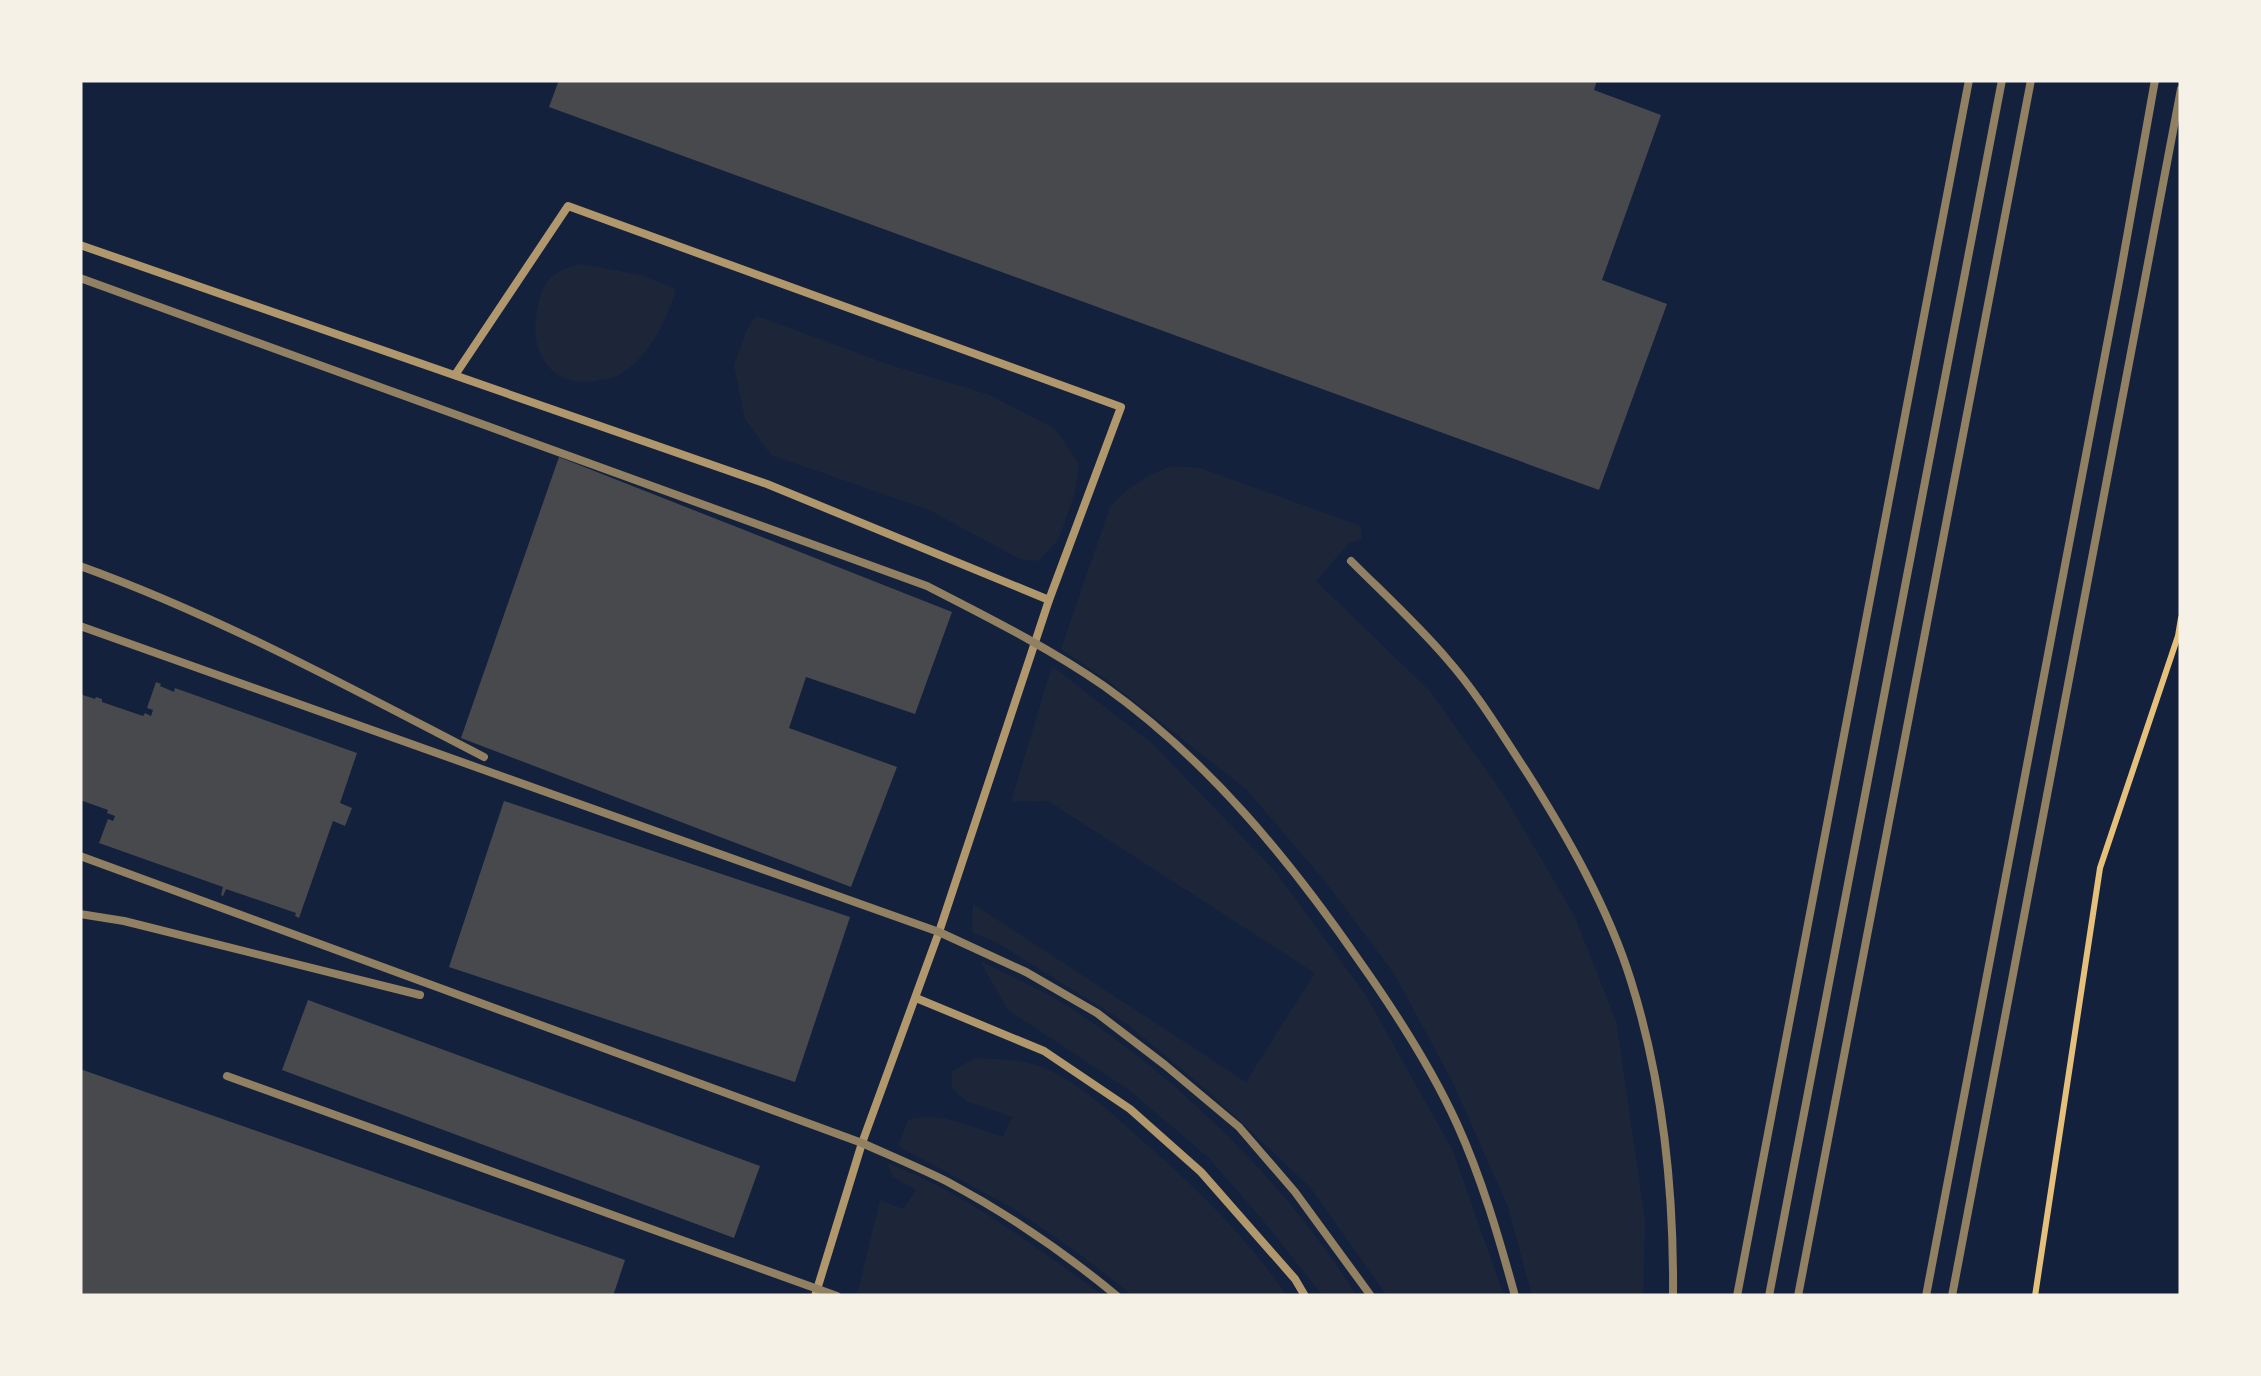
<svg xmlns="http://www.w3.org/2000/svg" width="2261" height="1376" font-family="Signika,sans-serif">
<style>
.green{fill:#1d2539}
.building{fill:#48494c}
.lines{fill:none;stroke-linecap:round;stroke-linejoin:round}
.path{stroke:#e5c07b;stroke-width:6}
.service{stroke:#b1986c;stroke-width:8}
.rail{stroke:#918062;stroke-width:8}
</style>
<rect width="100%" height="100%" fill="#14213d"/>
<g class="green">
<path d="M580,264L641,275L676,289C667,320 647,362 615,377C611,379 605,379 600,380C554,391 528,354 537,311C543,280 549,273 580,264Z"/>
<path d="M757,316L890,365L990,395L1055,429L1079,464L1075,492L1059,539L1038,561L1020,559L929,510L771,455L745,419L734,365L748,327Z"/>
<path d="M1172,466L1200,468L1361,526L1362,539L1349,543L1316,581L1430,691L1503,794L1574,915L1616,1021L1645,1220L1643,1296H1532L1508,1207L1452,1081L1395,975L1325,881L1246,789L1107,680L1061,649L1110,507C1128,487 1146,475 1172,466Z"/>
<path d="M1052,666L1154,745L1275,871L1365,994L1453,1151L1504,1296H1387L1310,1187L1209,1092L1126,1023L996,942L972,932L973,904L1246,1082L1315,973L1048,801L1011,802Z"/>
<path d="M980,961C1016,979 1054,995 1087,1019C1193,1092 1288,1187 1357,1296H1323L1261,1218L1208,1157L1129,1090L1008,1010Z"/>
<path d="M975,1058C1001,1059 1025,1059 1049,1070C1081,1085 1109,1111 1135,1134C1191,1183 1245,1234 1287,1296H1133L1081,1255L1011,1207L898,1146L908,1120C938,1110 974,1128 1003,1137L1012,1117L966,1101L952,1088V1071Z"/>
<path d="M887,1163C967,1193 1034,1247 1104,1296L857,1295L880,1200L903,1209L916,1190L893,1177Z"/>
</g>
<g class="building">
<path d="M559,80H1597L1594,90L1661,115L1602,280L1667,304L1599,490L549,107Z"/>
<path d="M559,457L952,612L915,714L806,677L789,728L897,767L851,887L461,738Z"/>
<path d="M156,682L161,684L160,686L174,692L175,688L357,753L340,803L352,808L345,826L333,821L299,918L295,916L296,913L226,889L223,896L221,895L223,887L99,843L108,819L113,821L115,816L107,813L108,810L80,800V694L95,699L96,697L102,699V702L143,716L145,713L151,716L153,710L147,708Z"/>
<path d="M504,801L850,917L795,1082L449,967Z"/>
<path d="M308,1000L760,1166L734,1238L282,1070Z"/>
<path d="M80,1069L625,1260L613,1296H80Z"/>
</g>
<g class="lines">
<path class="path" d="M2035,1296L2100,868L2178,636L2181,618"/>
<g class="service">
<path d="M80,245L767,484L1049,600L939,932L862,1143L815,1296"/>
<path d="M455,375L568,206L1121,407L1049,600"/>
<path d="M916,998L1044,1051L1130,1109L1201,1172L1295,1279L1305,1296"/>
</g>
<g class="rail">
<path d="M80,278L927,586C987,617 1048,647 1104,686C1207,759 1289,859 1360,962C1396,1013 1431,1067 1457,1124C1482,1179 1499,1238 1515,1296"/>
<path d="M1351,561C1383,593 1417,624 1447,659C1477,693 1501,733 1526,771C1567,836 1608,907 1631,981C1663,1083 1674,1189 1673,1296"/>
<path d="M80,566C221,617 352,689 484,757"/>
<path d="M80,626L939,932L1026,972L1097,1013L1165,1065L1239,1127L1295,1192L1371,1296"/>
<path d="M80,856L862,1143C891,1156 920,1168 948,1182C1008,1214 1065,1253 1117,1296"/>
<path d="M80,914L124,921L420,995"/>
<path d="M227,1076L837,1296"/>
<path d="M1737,1296L1969,80"/>
<path d="M1769,1296L2002,80"/>
<path d="M1798,1296L2031,80"/>
<path d="M1926,1296L2120,276L2155,80"/>
<path d="M1952,1296L2181,89"/>
</g>
</g>
<rect width="2261" height="1376" fill="none" stroke="#f6f1e7" stroke-width="165"/>
</svg>
